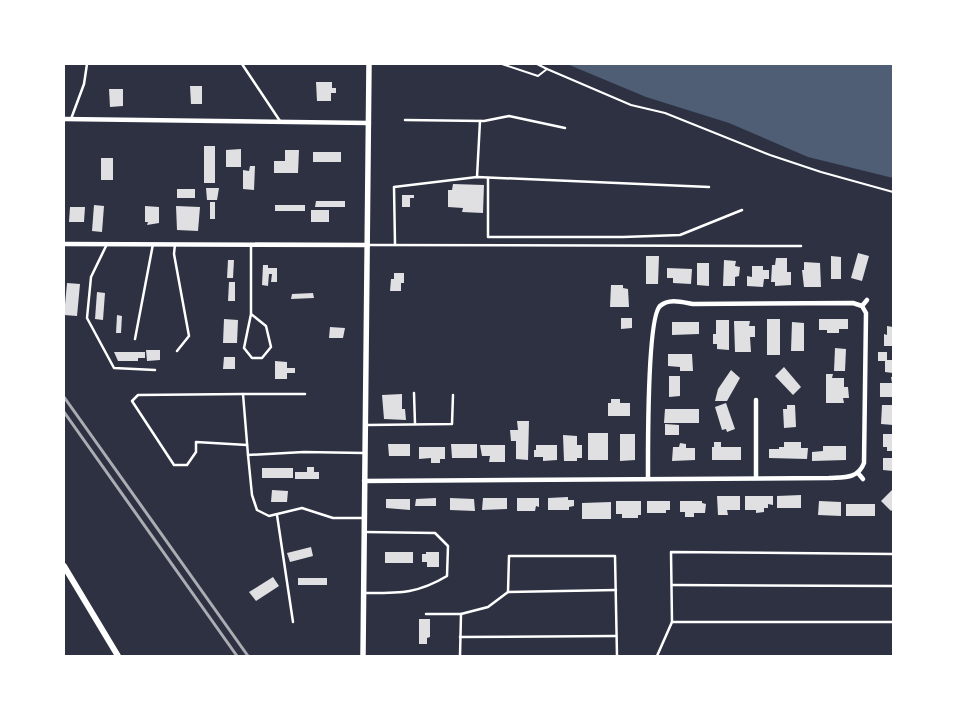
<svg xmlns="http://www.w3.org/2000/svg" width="957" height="720" font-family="'PT Sans Narrow',sans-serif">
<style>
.water{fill:#4f5d75}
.building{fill:#e0e0e3}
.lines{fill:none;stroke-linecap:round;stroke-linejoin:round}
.path{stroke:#fff;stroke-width:2}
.service{stroke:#fff;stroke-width:2.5}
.minor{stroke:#fff;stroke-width:4.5}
.tertiary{stroke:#fff;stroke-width:5.5}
.secondary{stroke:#fff;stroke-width:6}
.rail{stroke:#abadb3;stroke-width:3}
</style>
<rect width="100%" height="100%" fill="#2d3142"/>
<path class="water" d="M567,64H893V178L808,157L729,123L646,97Z"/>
<g class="building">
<path d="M316,82H332V88H336V93H331V101H317Z"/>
<path d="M190,86H202V104H191Z"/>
<path d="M109,89H123V106L110,107Z"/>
<rect x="204" y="146" width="11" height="37"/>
<path d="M241,149V167H226V150Z"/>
<path d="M285,150H299L298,173H274V161H285Z"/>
<rect x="313" y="152" width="28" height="10"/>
<rect x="101" y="158" width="12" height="22"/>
<path d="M250,166H255L254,190L243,189V170L249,171Z"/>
<path d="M453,184L484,185L483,213L462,212L463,208L448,207V190H452Z"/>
<path d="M206,188H219L217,200H207Z"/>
<rect x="177" y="189" width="18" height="9"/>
<path d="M402,195H414V198H410V207H402Z"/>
<path d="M316,201H345V207H315Z"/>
<rect x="210" y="202" width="5" height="17"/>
<path d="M94,205L104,206L102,232L92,231Z"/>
<rect x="275" y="205" width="30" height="6"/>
<path d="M145,206L159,207V223L147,225L148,222H145Z"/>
<path d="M176,206L200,207L198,231L177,230Z"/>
<path d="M70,207H85L84,222H69Z"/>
<rect x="311" y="210" width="18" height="12"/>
<path d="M858,253L869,256L862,281L851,278Z"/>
<path d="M646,256H659L658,284H646Z"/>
<path d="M831,256L841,257V279H831Z"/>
<path d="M776,258H787V272H791V285L775,286V282H771L772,265H775Z"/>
<path d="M228,260H234L233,278H227Z"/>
<path d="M724,260L736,261L735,266L740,267L739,276L735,277V286H723Z"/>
<path d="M804,262L820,263L821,287H804L802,270H804Z"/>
<path d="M697,263H709V286L697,285Z"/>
<path d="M263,265H268V268H277V282H271L272,274H269L268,286L262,285Z"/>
<path d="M752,266H763V270H769V279H764L763,287L747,286V276L752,277Z"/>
<path d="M667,268L692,269L691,284L673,283V278H667Z"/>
<path d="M394,273H404V283H401V291H390L391,279H394Z"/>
<path d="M229,282H235V301H228Z"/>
<path d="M67,283L80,284L77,316L64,315Z"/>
<path d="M611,285H623V288L628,289L629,307H610Z"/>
<path d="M97,292L105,293L103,320L95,319Z"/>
<path d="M313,293L314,298L291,299L292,294Z"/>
<path d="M117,315L122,316L121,333H116Z"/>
<path d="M621,318H632V328L621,329Z"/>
<path d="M224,319L238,320L237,343H223Z"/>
<rect x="767" y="319" width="13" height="36"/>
<path d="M819,319H848V329H839V333H827V330H819Z"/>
<path d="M716,320H729V350L717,349V344H713V334H716Z"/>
<path d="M734,321H750L749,326H755V337H750L751,352H735Z"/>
<path d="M672,322H699V334L672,335Z"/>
<path d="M792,322L804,323V351H791Z"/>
<path d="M887,326L893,327V346H884V334L887,335Z"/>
<path d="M330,327L345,328L343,338H329Z"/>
<path d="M835,348L846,349L845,371H834Z"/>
<path d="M146,350H160V360L147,361Z"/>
<path d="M114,352H145V358H138V361H118Z"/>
<path d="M878,352H887V360H893V373L885,372V361H878Z"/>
<path d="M668,354H692L693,371H680V367L668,366Z"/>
<path d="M224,357H235V369H223Z"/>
<path d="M275,361L287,362V368H295V373H287V379H275Z"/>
<path d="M784,367L801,387L793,395L775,376Z"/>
<path d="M731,370L740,378L727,401H715L718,389Z"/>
<path d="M826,374H833L832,378H844V387H848L849,398H843L844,403H826Z"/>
<path d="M669,376H680V396L669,397Z"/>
<path d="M891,377H893V397H880V383H892Z"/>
<path d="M402,394V409H405L406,420L384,419L382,395Z"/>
<path d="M611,399H620V403H630V416H608V403H611Z"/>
<path d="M726,403L735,429L727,432L726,429L722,430L715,407Z"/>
<path d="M787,405H795L796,427L784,428L783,409H787Z"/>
<path d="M882,405H893V425L881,424Z"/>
<path d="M665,409H699V423H664Z"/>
<path d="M517,421H529L528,460L516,459V441H511L510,430H518Z"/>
<path d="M665,424L679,425V435H665Z"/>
<rect x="588" y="433" width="20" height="27"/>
<path d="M620,434H635V460L620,461Z"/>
<path d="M883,434H893V451H887V447H883Z"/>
<path d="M563,435L577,436V445H582V458H577V461H564Z"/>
<path d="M714,442H721V447H741V460H712V447H714Z"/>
<path d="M784,442H801V448H808L807,459L769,458V449H779V447H784Z"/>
<path d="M680,443L686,444V448H695V460L672,461L673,447H679Z"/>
<path d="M388,444H410V456H389Z"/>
<path d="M451,444H477V458H452Z"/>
<path d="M480,445H505V462H489L490,456H482Z"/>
<path d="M536,445H557V460L543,461V457H534V450H536Z"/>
<path d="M823,446H846V460L812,461V452L823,451Z"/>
<path d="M419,447H445V459H440V463H431V458L419,459Z"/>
<path d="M883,458H893V471L883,470Z"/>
<path d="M307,467H314V472H319V479H295V472H307Z"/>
<rect x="262" y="468" width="31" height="10"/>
<path d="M893,489V509L891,511L881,501Z"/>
<path d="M272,490L288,491L287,502H271Z"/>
<path d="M801,495V508H777V496Z"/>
<path d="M717,496H740V510H727L728,515H718Z"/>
<path d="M745,496H773V505L768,504V508H764V512L756,513V510H745Z"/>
<path d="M568,497V500H574V506L569,507V510H548V498Z"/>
<path d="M436,498V506H415L416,499Z"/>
<path d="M450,498L474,499L475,511L450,510Z"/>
<path d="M483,498H507V509L482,510Z"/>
<path d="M517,498H539V507L536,506L535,511H517Z"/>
<path d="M386,499H410V510L386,508Z"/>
<path d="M616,501H641V515H638V518H622V514H616Z"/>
<path d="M647,501H670V510H666V513H647Z"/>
<path d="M680,501H702V503L706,504L705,513H694V517H685V512H680Z"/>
<path d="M819,501L841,502V516L818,515Z"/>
<path d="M611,502V519H582V503Z"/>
<rect x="846" y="504" width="29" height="12"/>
<path d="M311,547L313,556L290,562L287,553Z"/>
<rect x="385" y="552" width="28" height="11"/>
<path d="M426,552H439V567H427V562H422V554H426Z"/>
<path d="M273,577L279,586L256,601L249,592Z"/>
<rect x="298" y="578" width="29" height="7"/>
<path d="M419,619H430V637L427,638V644H419Z"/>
</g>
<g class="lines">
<g class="path">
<path d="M502,64L538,76L547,69L631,105L665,113L770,155L821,172L893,192"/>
<path d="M537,64L547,69"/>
</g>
<g class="service">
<path d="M242,64L280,121"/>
<path d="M71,119L84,84L87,64"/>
<path d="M405,120L484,121L509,116L565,128"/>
<path d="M477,177L480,121"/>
<path d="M488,178V237H623L680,235L742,210"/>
<path d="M107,244L91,277L87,318L114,368L155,370"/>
<path d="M175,244L174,254L189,336L177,351"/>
<path d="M251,244V314L266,326L271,347L262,358H252L244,348L251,314"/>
<path d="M395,244L394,187L477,177L709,187"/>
<path d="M368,245L801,246"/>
<path d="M135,339L153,244"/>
<path d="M414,393L415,424"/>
<path d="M243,394L138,395L132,401L174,465H187L196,452V442L247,445"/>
<path d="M367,425L452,424L453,395"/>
<path d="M248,455L243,394H305"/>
<path d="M277,515L293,622"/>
<path d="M364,518H333L302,508L269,516L257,510L252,495L248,455L304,452L364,453"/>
<path d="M893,554L671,552L672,622H893"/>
<path d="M672,585L893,586"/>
<path d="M508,592L616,590"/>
<path d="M365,593C399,593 417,594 447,576L448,546L435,533L366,532"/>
<path d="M426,614H461L460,656"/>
<path d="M461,614L488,607L508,592L509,556H615L617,656"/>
<path d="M460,637L616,636"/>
<path d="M657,656L672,622"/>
</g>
<g class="minor">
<path d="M64,119L369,123"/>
<path d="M64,244L368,245"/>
<path d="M862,306L867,300"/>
<path d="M756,400V478"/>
<path d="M858,473L863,479"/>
<path d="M364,481L829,478C844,477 858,479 864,463L866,313L862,306L853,303L693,304C682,302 669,298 660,306C647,318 648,454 648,479"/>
</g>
<path class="tertiary" d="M363,656L369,64"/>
<path class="secondary" d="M64,566L118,656"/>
<g class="rail">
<path d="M64,397L248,656"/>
<path d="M64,412L237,656"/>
</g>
</g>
<rect width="957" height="720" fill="none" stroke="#ffffff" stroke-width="130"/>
</svg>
